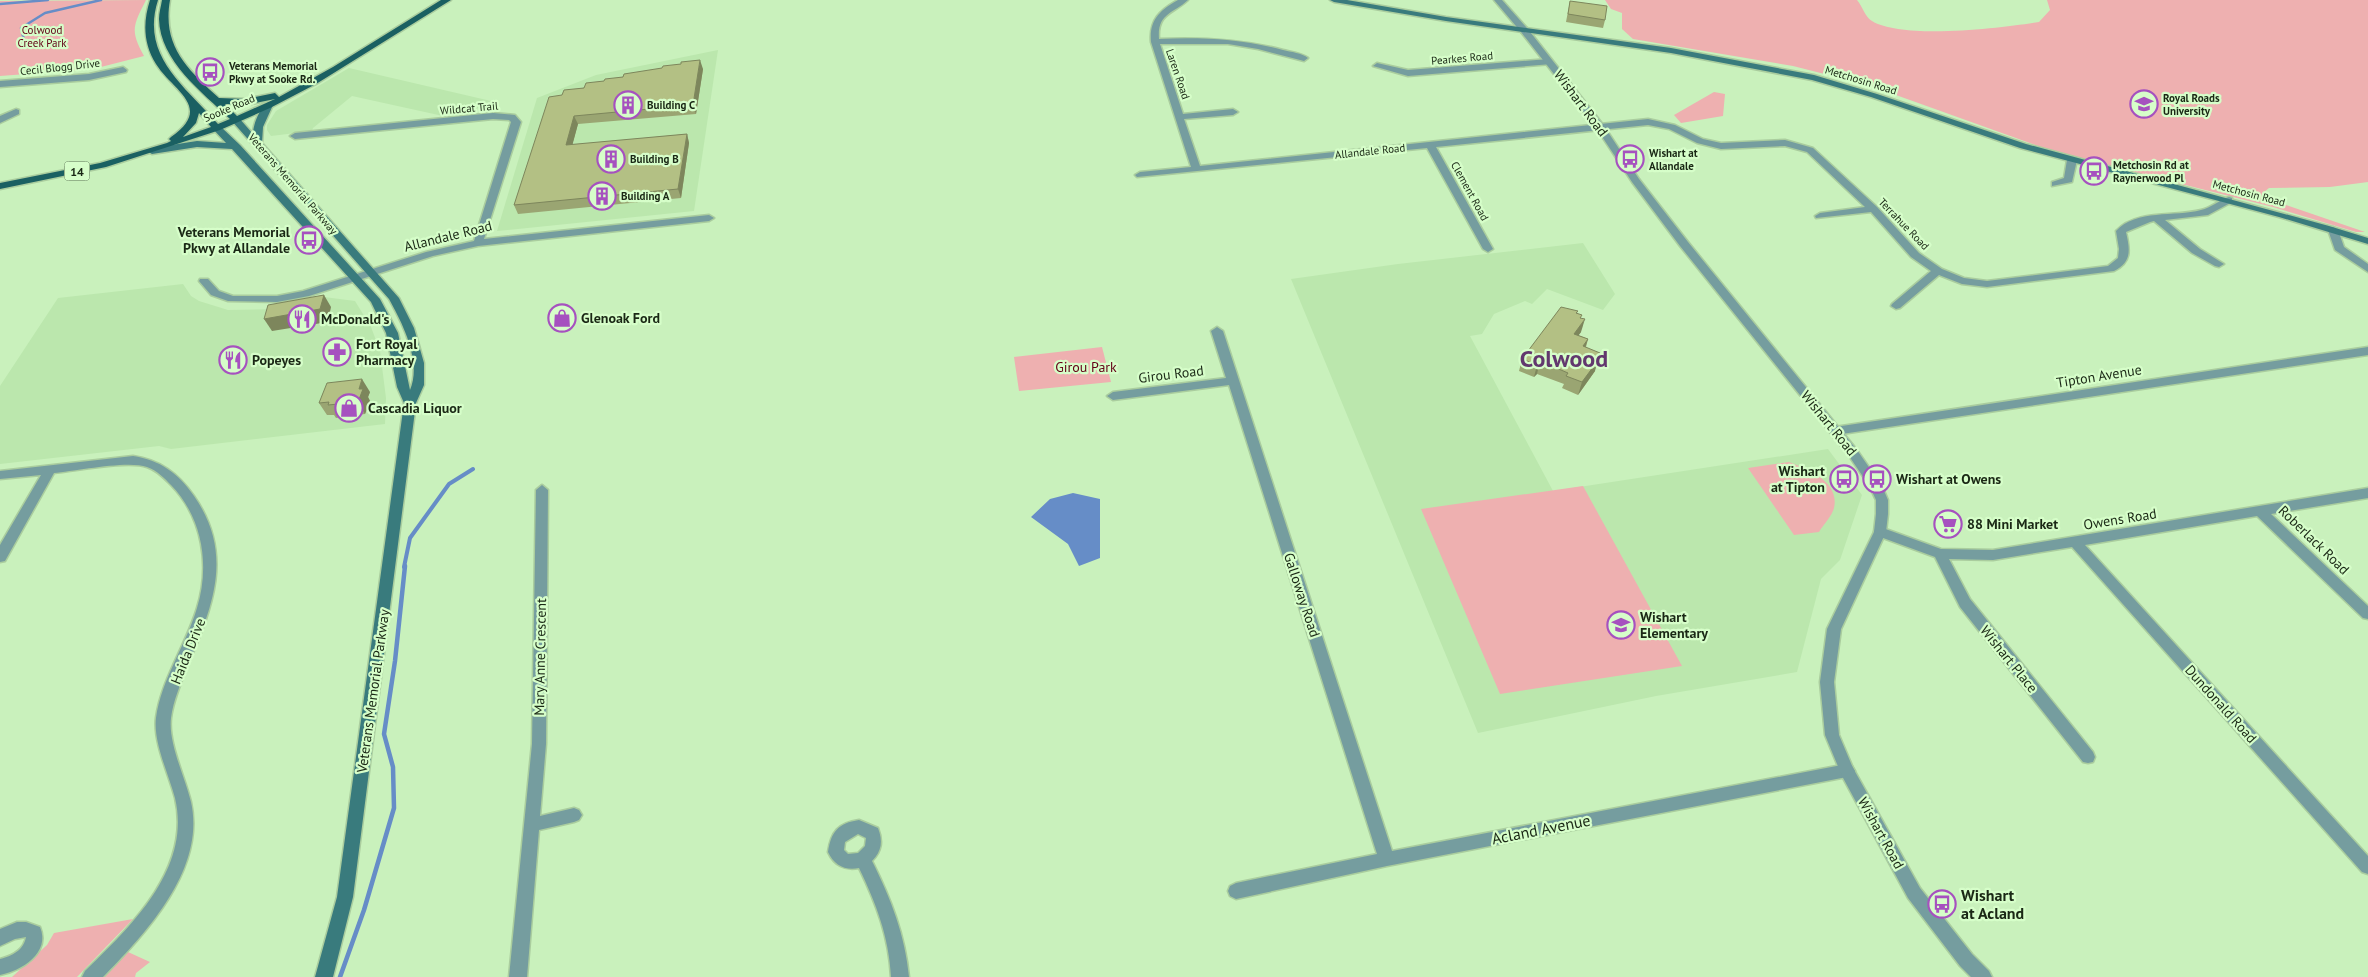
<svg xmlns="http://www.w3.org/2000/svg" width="2368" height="977" font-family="'PT Sans',sans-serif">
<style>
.built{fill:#bbe7ad}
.green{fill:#eeb0b0}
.water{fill:#668dc7}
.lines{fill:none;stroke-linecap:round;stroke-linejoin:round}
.stream-far2{stroke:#668dc7;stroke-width:2.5}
.stream-far1{stroke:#668dc7;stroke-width:4}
.stream{stroke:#668dc7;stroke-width:4.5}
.minor-casing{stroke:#aacd9e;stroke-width:3}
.tertiary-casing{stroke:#aacd9e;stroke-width:3}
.secondary-casing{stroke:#aacd9e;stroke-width:3}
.primary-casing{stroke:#aacd9e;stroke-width:3}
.minor{fill:#759d9f;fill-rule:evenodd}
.tertiary{fill:#759d9f;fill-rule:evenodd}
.secondary{fill:#397b7d;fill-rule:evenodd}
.primary{fill:#1a6062;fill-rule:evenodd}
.wall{fill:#9aa572}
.shaded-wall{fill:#7d865c}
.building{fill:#b3c084;stroke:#7d865c}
.labels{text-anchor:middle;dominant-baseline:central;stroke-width:4.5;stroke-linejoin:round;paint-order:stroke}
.far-park-label{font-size:11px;fill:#620016;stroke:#d6fec9}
.far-street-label{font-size:11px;fill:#1a2815;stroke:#d6fec9}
.far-poi-label{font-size:11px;font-weight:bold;fill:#1a2815;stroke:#d6fec9;text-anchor:start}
.shield{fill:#d6fec9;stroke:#52684b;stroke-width:1}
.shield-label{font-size:12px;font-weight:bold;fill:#1a2815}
.street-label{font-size:14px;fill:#1a2815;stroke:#d6fec9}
.poi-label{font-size:14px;font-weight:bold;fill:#1a2815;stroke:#d6fec9;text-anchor:start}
.park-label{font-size:14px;fill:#620016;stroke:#d6fec9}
.near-street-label{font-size:16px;fill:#1a2815;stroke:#d6fec9}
.near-poi-label{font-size:16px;font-weight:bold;fill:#1a2815;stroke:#d6fec9;text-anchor:start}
.town-label{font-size:24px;font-weight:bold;fill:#62386e;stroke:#d6fec9}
</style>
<rect width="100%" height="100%" fill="#c9f1bc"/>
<g class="built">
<path d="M718,50L694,211L497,231L537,98L596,75Z"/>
<path d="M349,68L491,101L471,112L443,116L352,96L313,128L312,131L271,136L267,130V125L276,111Z"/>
<path d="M1583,243L1615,294L1603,310L1547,289L1532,304L1525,301L1494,314L1482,334L1470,336L1553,491L1828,449L1862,495L1840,560L1821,579L1797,672L1656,696L1478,733L1291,279L1398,264Z"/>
<path d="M183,284L191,296L199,301L228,310L280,309L324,297L355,301L371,327L380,351L386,398L385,424L171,449L159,446L0,464V386L58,298Z"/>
</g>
<g class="green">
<path d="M146,0C133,26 130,30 144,56L93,69L0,76V1Z"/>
<path d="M1605,0H1857C1863,7 1865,17 1872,21C1903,40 2003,28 2039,22L2050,10L2047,0H2368V182L2330,187L2269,188L2264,192L2277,202L2365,232H2356L2273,207L2058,153L1868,85L1793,66L1633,39L1622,29V13L1611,9Z"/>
<path d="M1714,92L1725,94L1723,116L1681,123L1674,115Z"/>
<path d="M1102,347L1111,382L1019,391L1014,357Z"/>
<path d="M1789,462C1808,469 1840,482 1834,508C1832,516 1823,525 1819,532L1794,535L1748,468Z"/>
<path d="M1583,486L1682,666L1500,694L1421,509Z"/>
<path d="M133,919L77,977H12L47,945L54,933Z"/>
<path d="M128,952L150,962L136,973L135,977H103Z"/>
</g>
<path class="water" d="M1073,493L1100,499V558L1079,566L1068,544L1031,517L1050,499Z"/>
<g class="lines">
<g class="stream-far2">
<path d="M0,4L48,0"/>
<path d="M24,40L21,28L45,13L101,0"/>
</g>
<path class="stream-far1" d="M404,567L410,538L449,484L473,469"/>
<path class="stream" d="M340,977L364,910L394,808L393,767L384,734L395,661L405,566"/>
<g class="minor-casing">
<g id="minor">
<path d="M1178,0H1188C1173,14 1157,13 1159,39C1202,37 1241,39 1283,50C1291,52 1302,53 1308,58L1304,61L1258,49L1228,44H1160L1183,114L1233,109L1238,112L1233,115L1184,119L1200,166L1648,119L1675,125L1703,139L1721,143L1785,140L1813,148L1877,207L1919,253L1942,269L1964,278L1987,281L2108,266L2118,258L2119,249L2116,231C2136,209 2175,217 2201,210C2211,208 2219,200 2229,197L2232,198V202L2208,215L2165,220L2200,249L2224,264L2219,267L2215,266L2192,253L2154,221L2150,222L2126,232C2130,250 2132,262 2114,271L1987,287L1962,284L1939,275L1900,308L1896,309L1891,306L1892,304L1931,271L1911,257L1871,212L1816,218L1815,216L1820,213L1865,207L1807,152L1785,146L1721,149L1697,143L1669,129L1648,125L1436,147L1493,249L1488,252L1483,249L1427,148L1137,177L1135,175L1140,172L1191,167L1151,42C1149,20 1160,10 1178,0Z"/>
<path d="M1494,0H1502L1527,28V32H1521Z"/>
<path d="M1549,59L1553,62L1552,64L1408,76L1373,66L1377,63L1408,70Z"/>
<path d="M123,67L127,70L126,72L89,80L0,87V81L89,74Z"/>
<path d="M16,109L19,110V114L0,123V116Z"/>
<path d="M493,113L515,115L521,122L484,239L709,215L714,218L709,221L478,246L433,256L309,296L277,302L228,301L211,295L199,281L200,279H208L219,291L233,296H277L303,291L426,252L474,241L511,122L509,120L493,119L295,139L290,136L295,133Z"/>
<path d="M2072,157L2077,160L2072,182L2052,186V182L2064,178L2067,160Z"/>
<path d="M2333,227L2338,230L2344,247L2368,264V272L2335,250L2328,230Z"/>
<path d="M1217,327L1223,331L1392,851L1847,764L1852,766L1855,771L1852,776L1387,866L1236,899L1230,896L1228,891L1230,886L1236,883L1377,854L1229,385L1113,400L1107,396L1113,392L1226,378L1211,331Z"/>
<path d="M2368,347V355L1835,435L1829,431L1835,427Z"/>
<path d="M133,456C160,460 178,473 194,496C235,555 212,608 187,667C181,683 173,701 171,718C168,743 185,777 191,802C206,869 146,933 103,977H82L85,971C130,927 192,869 175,798C169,775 153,742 156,718C161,680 186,645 197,608C210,566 203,518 171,485C165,479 157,470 147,467C128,460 76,471 54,473L5,561L0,562V545L41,475L0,479V471Z"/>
<path d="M542,485L548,490L546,744L540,816L574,808L579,810L582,815L579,820L574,822L539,830L527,977H509L532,744L536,490Z"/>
<path d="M2368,488V498L2271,514L2368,606V619L2363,618L2257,516L2085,545L2368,856V874L2362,872L2072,547L1993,560L1949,559L1970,599L2093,752L2095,757L2093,762L2088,763L2083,762L1960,607L1935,557L1875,535L1874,532L1875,529L1880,527L1941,549L1993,550Z"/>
<path d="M859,820L878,828C883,841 882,851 872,861C891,899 905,935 909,977H891C889,937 876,903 859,868C845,871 834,865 828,852C831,832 838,823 859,820ZM858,834L866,838L865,846L858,853L848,854L844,850L845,842Z"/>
<path d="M17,922H26L40,927C51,953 21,971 0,975V959C12,956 24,950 26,937L15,939L0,946V929Z"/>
</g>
</g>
<g class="tertiary-casing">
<path id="tertiary" d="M1521,28H1527L1604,126L1639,179L1688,242L1857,450L1882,486L1888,500V514L1886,532L1841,629L1834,682L1839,735L1853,768L1920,888L1972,954L1989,971L1992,977H1971L1960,966L1908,898L1842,776L1825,735L1820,682L1827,629L1874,532L1876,514V500L1870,487L1849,456L1680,246L1632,182L1597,129L1521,32Z"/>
</g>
<g class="secondary-casing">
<g id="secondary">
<path d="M1330,0H1347L1446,17L1671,48L1814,75L1877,94L2026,144L2329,226L2368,238V244L2279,217L2020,148L1871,97L1812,80L1671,53L1446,21L1334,2Z"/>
<path d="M269,102L273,105L263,127L262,143L399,298L414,328L424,363V385L416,403L353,897L333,977H315L337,897L404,403L397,387L386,333L371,302L232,149L197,147L152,154L147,151L152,148L197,141L226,143L212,128L214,126H220L240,145L380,299L398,333L410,390C422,362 403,324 389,299L231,120L239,118L253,134C253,124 260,107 269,102Z"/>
</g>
</g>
<g class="primary-casing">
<path id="primary" d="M150,0H158C140,56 185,86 218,124L230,119C202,92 160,61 159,19C159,13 161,6 162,0H170C162,46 187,69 219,98L246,99L275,93L279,97L333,67L441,0H451L316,84L270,108L220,130L106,167L0,189V183L100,163L167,143L171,141L169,139L171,137C214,107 173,91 156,64C143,43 143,22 150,0ZM275,99L237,116L225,104L246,105ZM199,113L211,127L183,137L196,123Z"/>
</g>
<use href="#minor" class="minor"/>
<use href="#tertiary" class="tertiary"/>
<use href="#secondary" class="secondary"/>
<use href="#primary" class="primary"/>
</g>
<g class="wall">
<path d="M1570,1L1605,20L1603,28L1566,22Z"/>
<path d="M681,64L703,69L696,114L578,124L572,145L687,134L689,143L681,198L518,214L514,205L562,95L604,81Z"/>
<path d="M1578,311L1577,313L1581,318V332L1578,335L1588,339L1586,347L1595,371L1578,395L1562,388L1564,384L1537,374L1534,377L1519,371L1522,359Z"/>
<path d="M370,392L368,397L370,401L365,414L336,418L334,415H327L319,403Z"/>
</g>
<g class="shaded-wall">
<path d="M700,60L703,69L696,114L693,105Z"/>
<path d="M574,116L578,124L570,154L566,145Z"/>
<path d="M687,134L689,143L681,198L678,189Z"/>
<path d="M324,295L331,307L328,322L272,331L264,319Z"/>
<path d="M1585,319L1581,332L1571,346L1574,334Z"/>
<path d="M1588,339L1584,351L1583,346Z"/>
<path d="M1600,353L1595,371L1578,395L1582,382Z"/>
<path d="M1540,361L1537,374L1534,377L1537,365Z"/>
<path d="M362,379L370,392L368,397L370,401L365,414L358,402L359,389Z"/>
</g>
<g class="building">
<path d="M1570,1L1607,6L1605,20L1568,14Z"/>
<path d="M700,60L693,105L574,116L566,145L687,134L678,189L514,205L549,97L562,95L564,90L584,88L586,83L604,81L605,79L623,77L624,74L662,68L663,66L681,64V62Z"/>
<path d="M324,295L320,309L264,319L268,305Z"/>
<path d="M1561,307L1578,311L1576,313L1582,315L1580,318L1585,319L1574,334L1588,339L1583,346L1600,353L1597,358L1599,359L1582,382L1566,376L1568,373L1540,361L1537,365L1522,359Z"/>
<path d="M362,379L359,389H363L358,402L328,405L329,402L319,403L327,383Z"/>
</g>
<defs>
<g id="bus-ring" transform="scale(1.4375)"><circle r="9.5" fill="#d6fec9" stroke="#a651bf" stroke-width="1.5"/><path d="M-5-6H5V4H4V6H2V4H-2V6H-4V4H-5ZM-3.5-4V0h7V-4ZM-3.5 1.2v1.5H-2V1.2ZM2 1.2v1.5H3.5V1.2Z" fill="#a651bf"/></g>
<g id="university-ring" transform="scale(1.4375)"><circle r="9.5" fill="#d6fec9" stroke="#a651bf" stroke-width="1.5"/><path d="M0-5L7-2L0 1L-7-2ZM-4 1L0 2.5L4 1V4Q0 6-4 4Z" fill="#a651bf"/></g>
<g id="building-ring" transform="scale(1.4375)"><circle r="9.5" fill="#d6fec9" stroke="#a651bf" stroke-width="1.5"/><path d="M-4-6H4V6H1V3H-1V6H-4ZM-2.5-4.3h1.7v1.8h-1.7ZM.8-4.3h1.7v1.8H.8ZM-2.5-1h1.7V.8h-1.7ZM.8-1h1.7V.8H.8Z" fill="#a651bf"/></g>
<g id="shop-ring" transform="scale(1.4375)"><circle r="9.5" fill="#d6fec9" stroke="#a651bf" stroke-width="1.5"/><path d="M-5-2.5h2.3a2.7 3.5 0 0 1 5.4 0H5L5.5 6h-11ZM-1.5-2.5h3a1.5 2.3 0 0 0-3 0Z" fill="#a651bf"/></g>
<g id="restaurant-ring" transform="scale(1.4375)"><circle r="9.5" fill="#d6fec9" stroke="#a651bf" stroke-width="1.5"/><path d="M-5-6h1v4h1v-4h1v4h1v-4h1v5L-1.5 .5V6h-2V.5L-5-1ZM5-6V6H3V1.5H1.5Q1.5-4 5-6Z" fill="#a651bf"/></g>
<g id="pharmacy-ring" transform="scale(1.4375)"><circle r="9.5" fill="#d6fec9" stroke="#a651bf" stroke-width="1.5"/><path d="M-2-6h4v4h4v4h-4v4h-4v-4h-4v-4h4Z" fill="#a651bf"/></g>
<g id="supermarket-ring" transform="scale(1.4375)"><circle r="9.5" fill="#d6fec9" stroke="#a651bf" stroke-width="1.5"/><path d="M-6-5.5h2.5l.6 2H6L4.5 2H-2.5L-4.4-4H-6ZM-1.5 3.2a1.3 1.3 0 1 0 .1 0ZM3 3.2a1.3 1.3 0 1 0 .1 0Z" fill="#a651bf"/></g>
<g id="school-ring" transform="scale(1.4375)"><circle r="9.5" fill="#d6fec9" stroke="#a651bf" stroke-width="1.5"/><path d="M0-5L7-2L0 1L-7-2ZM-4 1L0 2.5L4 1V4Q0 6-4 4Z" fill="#a651bf"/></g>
</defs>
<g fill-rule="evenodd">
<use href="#bus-ring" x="210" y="72"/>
<use href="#university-ring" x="2144" y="104"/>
<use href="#building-ring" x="628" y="105"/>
<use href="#building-ring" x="611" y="159"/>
<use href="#bus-ring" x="1630" y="159"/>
<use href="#bus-ring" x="2094" y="171"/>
<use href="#building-ring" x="602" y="196"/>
<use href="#bus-ring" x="309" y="240"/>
<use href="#shop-ring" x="562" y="318"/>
<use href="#restaurant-ring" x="302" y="319"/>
<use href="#pharmacy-ring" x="337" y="352"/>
<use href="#restaurant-ring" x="233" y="360"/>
<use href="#shop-ring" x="349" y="408"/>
<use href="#bus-ring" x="1844" y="479"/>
<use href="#bus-ring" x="1877" y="479"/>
<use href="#supermarket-ring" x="1948" y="524"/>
<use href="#school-ring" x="1621" y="625"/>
<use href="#bus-ring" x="1942" y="904"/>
</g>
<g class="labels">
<g class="far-park-label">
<text x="42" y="30">Colwood<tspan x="42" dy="13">Creek Park</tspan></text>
</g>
<g class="far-street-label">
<text transform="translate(1462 58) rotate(-5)">Pearkes Road</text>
<text transform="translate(60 67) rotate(-6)">Cecil Blogg Drive</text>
<text transform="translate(1178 74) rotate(71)">Laren Road</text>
<text transform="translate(1861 80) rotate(17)">Metchosin Road</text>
<text transform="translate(229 108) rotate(-23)">Sooke Road</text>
<text transform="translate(469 108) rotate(-5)">Wildcat Trail</text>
<text transform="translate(1370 151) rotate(-6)">Allandale Road</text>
<text transform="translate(293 184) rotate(49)">Veterans Memorial Parkway</text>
<text transform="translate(1470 191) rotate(61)">Clement Road</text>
<text transform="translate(2249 193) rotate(15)">Metchosin Road</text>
<text transform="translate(1904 224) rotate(46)">Terrahue Road</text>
</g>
<g class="far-poi-label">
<text x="229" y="66">Veterans Memorial<tspan x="229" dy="13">Pkwy at Sooke Rd.</tspan></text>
<text x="2163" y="98">Royal Roads<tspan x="2163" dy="13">University</tspan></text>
<text x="647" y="105">Building C</text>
<text x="1649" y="153">Wishart at<tspan x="1649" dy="13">Allandale</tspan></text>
<text x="630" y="159">Building B</text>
<text x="2113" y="165">Metchosin Rd at<tspan x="2113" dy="13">Raynerwood Pl</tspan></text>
<text x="621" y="196">Building A</text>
</g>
<rect class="shield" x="64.5" y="161.5" width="25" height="19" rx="4"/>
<g class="shield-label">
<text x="77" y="171">14</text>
</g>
<g class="street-label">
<text transform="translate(1581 103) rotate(53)">Wishart Road</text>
<text transform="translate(448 236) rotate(-14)">Allandale Road</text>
<text transform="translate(1171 374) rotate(-7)">Girou Road</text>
<text transform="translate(2099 376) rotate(-9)">Tipton Avenue</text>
<text transform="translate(1829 423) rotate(51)">Wishart Road</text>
<text transform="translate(2120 519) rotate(-9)">Owens Road</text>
<text transform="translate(2314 540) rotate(44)">Roberlack Road</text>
<text transform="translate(1302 595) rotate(72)">Galloway Road</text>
<text transform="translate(188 651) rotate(-68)">Haida Drive</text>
<text transform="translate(540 657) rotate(-89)">Mary Anne Crescent</text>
<text transform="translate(2009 659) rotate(51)">Wishart Place</text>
<text transform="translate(373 691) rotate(-82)">Veterans Memorial Parkway</text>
<text transform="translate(2221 704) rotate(48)">Dundonald Road</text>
<text transform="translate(1881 833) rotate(61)">Wishart Road</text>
</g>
<g class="poi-label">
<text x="290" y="232" text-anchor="end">Veterans Memorial<tspan x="290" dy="16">Pkwy at Allandale</tspan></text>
<text x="581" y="318">Glenoak Ford</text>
<text x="321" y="319">McDonald's</text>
<text x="356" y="344">Fort Royal<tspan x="356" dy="16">Pharmacy</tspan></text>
<text x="252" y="360">Popeyes</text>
<text x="368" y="408">Cascadia Liquor</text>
<text x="1825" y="471" text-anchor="end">Wishart<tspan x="1825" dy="16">at Tipton</tspan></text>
<text x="1896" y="479">Wishart at Owens</text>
<text x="1967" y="524">88 Mini Market</text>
<text x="1640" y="617">Wishart<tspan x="1640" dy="16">Elementary</tspan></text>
</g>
<g class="park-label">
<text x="1086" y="367">Girou Park</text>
</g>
<g class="near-street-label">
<text transform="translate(1541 829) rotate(-11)">Acland Avenue</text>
</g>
<g class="near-poi-label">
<text x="1961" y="895">Wishart<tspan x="1961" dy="18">at Acland</tspan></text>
</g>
<g class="town-label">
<text x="1564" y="358">Colwood</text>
</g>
</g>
</svg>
